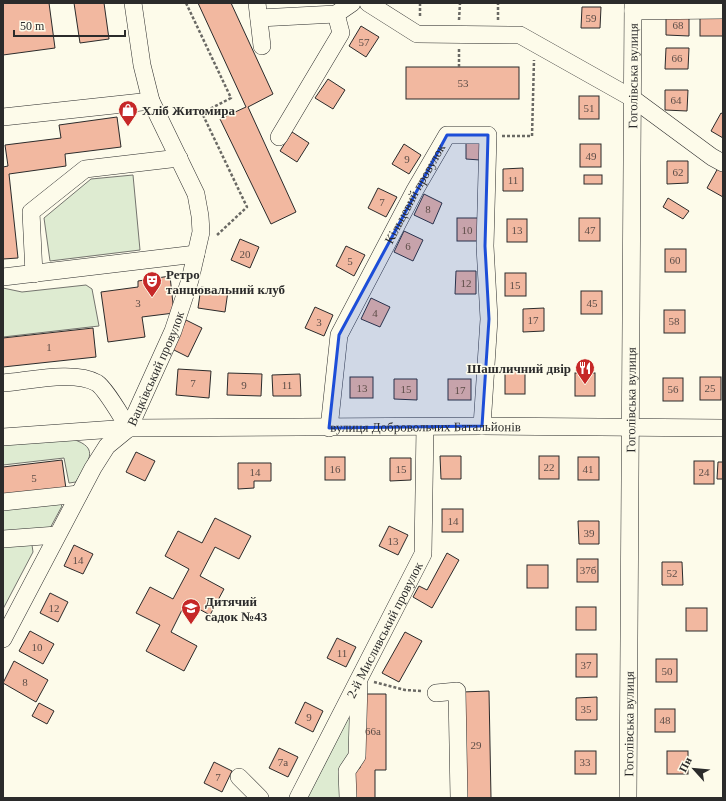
<svg xmlns="http://www.w3.org/2000/svg" width="726" height="801" font-family="Georgia,serif">
<style>
.green{fill:#deebd1;stroke:#74746e}
.building{fill:#f2b8a0;stroke:#2b2b2b}
.lines{fill:none;stroke-linecap:round;stroke-linejoin:round}
.minor-casing{stroke:#2b2b2b;stroke-width:18}
.path{stroke:#6a6964;stroke-width:2.5;stroke-dasharray:3 2;stroke-linecap:butt}
.minor{stroke:#fdfbea;stroke-width:17}
.marked{fill:#1d4ed8;fill-opacity:0.2;stroke:#1d4ed8;stroke-width:3;stroke-linejoin:round}
.labels{text-anchor:middle;dominant-baseline:central;stroke-width:3;stroke-linejoin:round;paint-order:stroke}
.number-label{font-size:11px;fill:#5d4e48}
.street-label{font-size:13px;fill:#2b2b2b;stroke:#fdfbea}
.poi-label{font-size:13px;font-weight:bold;fill:#2b2b2b;stroke:#fdfbea;text-anchor:start}
</style>
<rect width="100%" height="100%" fill="#fdfbea"/>
<g class="green">
<path d="M133,175L140,250L50,261L44,218L91,179Z"/>
<path d="M86,285L92,289L99,326L3,337V288L22,292Z"/>
<path d="M72,439C102,448 87,462 76,482L69,483L64,458L3,465V445Z"/>
<path d="M60,504L62,506L48,532L3,535V507Z"/>
<path d="M3,543L32,545L33,552L3,609Z"/>
<path d="M348,712L355,713L343,798H304Z"/>
</g>
<g class="building">
<path d="M3,3H49L55,48L3,55Z"/>
<path d="M74,3H104L109,39L80,43Z"/>
<path d="M198,3H231L273,94L248,107L296,212L271,224L220,119L246,107Z"/>
<path d="M582,7H601L600,28H581Z"/>
<path d="M666,15H689V36L666,35Z"/>
<rect x="700" y="15" width="23" height="21"/>
<path d="M361,26L379,37L366,57L349,46Z"/>
<path d="M666,48H689L688,69H665Z"/>
<rect x="406" y="67" width="113" height="32"/>
<path d="M328,79L345,90L333,109L315,98Z"/>
<path d="M665,90H688L687,111L665,110Z"/>
<rect x="579" y="96" width="20" height="23"/>
<path d="M721,113L723,114V138L711,131Z"/>
<path d="M117,117L121,147L65,154L66,166L9,174L18,258L3,259V167L8,166L5,145L61,138L59,125Z"/>
<path d="M292,132L309,143L297,162L280,151Z"/>
<path d="M466,140H480V160L466,159Z"/>
<path d="M404,144L421,155L409,174L392,164Z"/>
<rect x="580" y="144" width="21" height="23"/>
<path d="M667,161H688V183L667,184Z"/>
<path d="M523,168V191H503V169Z"/>
<path d="M718,168L723,171V197L707,188Z"/>
<rect x="584" y="175" width="18" height="9"/>
<path d="M378,188L397,197L386,217L368,208Z"/>
<path d="M424,194L442,203L433,224L414,215Z"/>
<path d="M668,198L689,211L683,219L663,207Z"/>
<rect x="457" y="218" width="21" height="23"/>
<rect x="579" y="218" width="21" height="23"/>
<rect x="507" y="219" width="20" height="23"/>
<path d="M404,231L423,240L413,261L394,252Z"/>
<path d="M240,239L259,247L250,268L231,260Z"/>
<path d="M346,246L365,255L354,276L336,266Z"/>
<rect x="665" y="249" width="21" height="23"/>
<path d="M456,271H476V294H455Z"/>
<rect x="505" y="273" width="21" height="23"/>
<path d="M170,276L174,313L142,317L145,337L108,342L101,292L138,287V281Z"/>
<path d="M201,287L228,291L225,312L198,308Z"/>
<rect x="581" y="291" width="21" height="23"/>
<path d="M371,298L390,307L380,327L361,319Z"/>
<path d="M315,307L333,315L324,336L305,328Z"/>
<path d="M544,308V331L523,332V309Z"/>
<rect x="664" y="310" width="21" height="23"/>
<path d="M186,320L202,328L188,357L172,349Z"/>
<path d="M93,328L96,357L3,367V338Z"/>
<path d="M178,369L211,371L209,398L176,395Z"/>
<rect x="505" y="371" width="20" height="23"/>
<path d="M228,373L262,374L261,396L227,395Z"/>
<rect x="575" y="373" width="20" height="23"/>
<path d="M300,374L301,396H273L272,375Z"/>
<rect x="350" y="377" width="23" height="21"/>
<rect x="700" y="377" width="21" height="23"/>
<rect x="663" y="378" width="20" height="23"/>
<path d="M394,379H417V400L394,399Z"/>
<rect x="448" y="379" width="23" height="21"/>
<path d="M136,452L155,461L145,481L126,472Z"/>
<path d="M440,456H461V479H441Z"/>
<rect x="539" y="456" width="20" height="23"/>
<rect x="325" y="457" width="20" height="23"/>
<rect x="578" y="457" width="21" height="23"/>
<path d="M390,458H411V480L390,481Z"/>
<path d="M62,460L66,489L3,496V467Z"/>
<rect x="694" y="461" width="20" height="23"/>
<path d="M718,462H723V479H717Z"/>
<path d="M238,463H271V481H254V488L238,489Z"/>
<rect x="442" y="509" width="21" height="23"/>
<path d="M215,518L251,536L239,559L215,547L200,576L224,589L210,615L186,602L171,632L197,646L184,671L146,651L160,625L136,613L150,587L173,599L189,569L165,556L178,531L202,543Z"/>
<path d="M578,521H599V544H579Z"/>
<path d="M389,526L408,535L398,555L379,546Z"/>
<path d="M74,545L93,554L83,574L64,566Z"/>
<path d="M447,553L459,560L432,608L413,597L419,586L427,590Z"/>
<rect x="577" y="559" width="21" height="23"/>
<path d="M662,562H682L683,585H662Z"/>
<rect x="527" y="565" width="21" height="23"/>
<path d="M50,593L68,602L58,622L40,613Z"/>
<rect x="576" y="607" width="20" height="23"/>
<rect x="686" y="608" width="21" height="23"/>
<path d="M30,631L54,644L43,664L19,651Z"/>
<path d="M405,632L422,641L399,682L382,673Z"/>
<path d="M337,638L356,647L346,667L327,658Z"/>
<rect x="576" y="654" width="21" height="23"/>
<rect x="656" y="659" width="21" height="23"/>
<path d="M14,661L48,680L36,702L3,683Z"/>
<path d="M489,691L491,798H463L462,692Z"/>
<path d="M359,694H386V770H375V798H350L349,768H360Z"/>
<path d="M597,697V720H576V698Z"/>
<path d="M305,702L323,711L313,732L295,723Z"/>
<path d="M39,703L54,711L47,724L32,716Z"/>
<rect x="655" y="709" width="20" height="23"/>
<path d="M279,748L298,757L288,777L269,768Z"/>
<rect x="575" y="751" width="21" height="23"/>
<rect x="667" y="751" width="21" height="23"/>
<path d="M214,762L232,771L222,792L204,783Z"/>
</g>
<g class="lines">
<g class="minor-casing">
<g id="minor">
<path d="M257,3L262,46"/>
<path d="M368,3L417,34L520,35L632,98L712,157L723,163"/>
<path d="M633,11L723,10"/>
<path d="M259,18L336,14L352,3"/>
<path d="M3,117L151,101"/>
<path d="M279,137L341,33L336,14"/>
<path d="M34,274L31,212L85,169L179,158"/>
<path d="M3,277L196,254"/>
<path d="M3,383C29,381 74,370 97,383C106,389 122,418 129,428"/>
<path id="s1" d="M329,428L339,335L415,190L447,135H488L485,246L489,319L482,426"/>
<path id="s2" d="M3,437L129,428L482,426L723,428"/>
<path d="M3,502L79,494"/>
<path d="M3,539L57,535"/>
<path id="s3" d="M3,639L93,468L107,446L129,428L173,331L190,280L201,232L200,216L196,194L151,101L142,65L133,3"/>
<path d="M436,693L457,691L459,798"/>
<path d="M239,777L260,798"/>
<path id="s4" d="M298,798L423,554L425,427"/>
<path d="M348,798L347,771L357,756L359,683"/>
<path id="s5" d="M628,798L633,3"/>
</g>
</g>
<g class="path">
<path d="M186,3L231,98L202,113L247,207L216,236"/>
<path d="M420,3V18"/>
<path d="M459,20L460,3"/>
<path d="M498,20V3"/>
<path d="M459,67V49"/>
<path d="M502,136H532L534,60"/>
<path d="M374,682L405,690L422,691"/>
</g>
<use href="#minor" class="minor"/>
</g>
<path class="marked" d="M447,135H488L485,246L489,319L482,426L329,428L339,335Z"/>
<defs>
<g id="shop-pin" transform="scale(1)"><path d="M0 17L-7.5 6A9.5 9.5 0 1 1 7.5 6Z" fill="#c62828" stroke="#fdfbea"/><path d="M-5-2.5h2.3a2.7 3.5 0 0 1 5.4 0H5L5.5 6h-11ZM-1.5-2.5h3a1.5 2.3 0 0 0-3 0Z" fill="#fff"/></g>
<g id="theatre-pin" transform="scale(1)"><path d="M0 17L-7.5 6A9.5 9.5 0 1 1 7.5 6Z" fill="#c62828" stroke="#fdfbea"/><path d="M-5-5.5Q0-4 5-5.5V0Q5 5 0 6Q-5 5-5 0ZM-3.3-2.5H-1v1.5H-3.3ZM1-2.5H3.3v1.5H1ZM-2.8 1Q0 5.5 2.8 1Z" fill="#fff"/></g>
<g id="restaurant-pin" transform="scale(1)"><path d="M0 17L-7.5 6A9.5 9.5 0 1 1 7.5 6Z" fill="#c62828" stroke="#fdfbea"/><path d="M-5-6h1v4h1v-4h1v4h1v-4h1v5L-1.5 .5V6h-2V.5L-5-1ZM5-6V6H3V1.5H1.5Q1.5-4 5-6Z" fill="#fff"/></g>
<g id="school-pin" transform="scale(1)"><path d="M0 17L-7.5 6A9.5 9.5 0 1 1 7.5 6Z" fill="#c62828" stroke="#fdfbea"/><path d="M0-5L7-2L0 1L-7-2ZM-4 1L0 2.5L4 1V4Q0 6-4 4Z" fill="#fff"/></g>
</defs>
<g fill-rule="evenodd">
<use href="#shop-pin" x="128" y="110"/>
<use href="#theatre-pin" x="152" y="281"/>
<use href="#restaurant-pin" x="585" y="368"/>
<use href="#school-pin" x="191" y="608"/>
</g>
<g class="labels">
<g class="number-label">
<text x="591" y="18">59</text>
<text x="678" y="25">68</text>
<text x="364" y="42">57</text>
<text x="677" y="58">66</text>
<text x="463" y="83">53</text>
<text x="676" y="100">64</text>
<text x="589" y="108">51</text>
<text x="591" y="156">49</text>
<text x="407" y="159">9</text>
<text x="678" y="172">62</text>
<text x="513" y="180">11</text>
<text x="382" y="202">7</text>
<text x="428" y="209">8</text>
<text x="467" y="230">10</text>
<text x="517" y="230">13</text>
<text x="590" y="230">47</text>
<text x="408" y="246">6</text>
<text x="245" y="254">20</text>
<text x="675" y="260">60</text>
<text x="350" y="261">5</text>
<text x="466" y="283">12</text>
<text x="515" y="285">15</text>
<text x="138" y="303">3</text>
<text x="592" y="303">45</text>
<text x="375" y="313">4</text>
<text x="533" y="320">17</text>
<text x="674" y="321">58</text>
<text x="319" y="322">3</text>
<text x="49" y="347">1</text>
<text x="193" y="383">7</text>
<text x="244" y="385">9</text>
<text x="287" y="385">11</text>
<text x="362" y="388">13</text>
<text x="710" y="388">25</text>
<text x="406" y="389">15</text>
<text x="673" y="389">56</text>
<text x="460" y="390">17</text>
<text x="549" y="467">22</text>
<text x="335" y="469">16</text>
<text x="401" y="469">15</text>
<text x="588" y="469">41</text>
<text x="255" y="472">14</text>
<text x="704" y="472">24</text>
<text x="34" y="478">5</text>
<text x="453" y="521">14</text>
<text x="589" y="533">39</text>
<text x="393" y="541">13</text>
<text x="78" y="560">14</text>
<text x="588" y="570">37б</text>
<text x="672" y="573">52</text>
<text x="54" y="608">12</text>
<text x="37" y="647">10</text>
<text x="342" y="653">11</text>
<text x="586" y="665">37</text>
<text x="667" y="671">50</text>
<text x="25" y="682">8</text>
<text x="586" y="709">35</text>
<text x="309" y="717">9</text>
<text x="665" y="720">48</text>
<text x="373" y="731">66а</text>
<text x="476" y="745">29</text>
<text x="283" y="762">7а</text>
<text x="585" y="762">33</text>
<text x="218" y="777">7</text>
</g>
<g class="street-label">
<text stroke="none"><textPath href="#s5" startOffset="722">Гоголівська вулиця</textPath></text>
<text stroke="none"><textPath href="#s1" startOffset="254">Кільцевий провулок</textPath></text>
<text stroke="none"><textPath href="#s3" startOffset="313">Вацківський провулок</textPath></text>
<text stroke="none"><textPath href="#s5" startOffset="398">Гоголівська вулиця</textPath></text>
<text stroke="none"><textPath href="#s2" startOffset="423">вулиця Добровольчих Батальйонів</textPath></text>
<text stroke="none"><textPath href="#s4" startOffset="189">2-й Мисливський провулок</textPath></text>
<text stroke="none"><textPath href="#s5" startOffset="74">Гоголівська вулиця</textPath></text>
</g>
<g class="poi-label">
<text x="142" y="110">Хліб Житомира</text>
<text x="166" y="274">Ретро<tspan x="166" dy="15">танцювальний клуб</tspan></text>
<text x="571" y="368" text-anchor="end">Шашличний двір</text>
<text x="205" y="601">Дитячий<tspan x="205" dy="15">садок №43</tspan></text>
</g>
</g>
<rect width="726" height="801" fill="none" stroke="#2b2b2b" stroke-width="8"/>
<g transform="translate(694 769) rotate(297)" stroke="#fdfbea" stroke-width="3" paint-order="stroke">
<path d="M0-3L7 15L0 10L-7 15Z" fill="#2b2b2b"/>
<text y="-6" font-size="11" font-weight="bold" text-anchor="middle" fill="#2b2b2b">Пн</text>
</g>
<path d="M14 30v6h111v-6" fill="none" stroke="#2b2b2b" stroke-width="2"/>
<text x="20" y="30" font-size="12" fill="#2b2b2b" stroke="#fdfbea" stroke-width="3" paint-order="stroke">50 m</text>
</svg>
